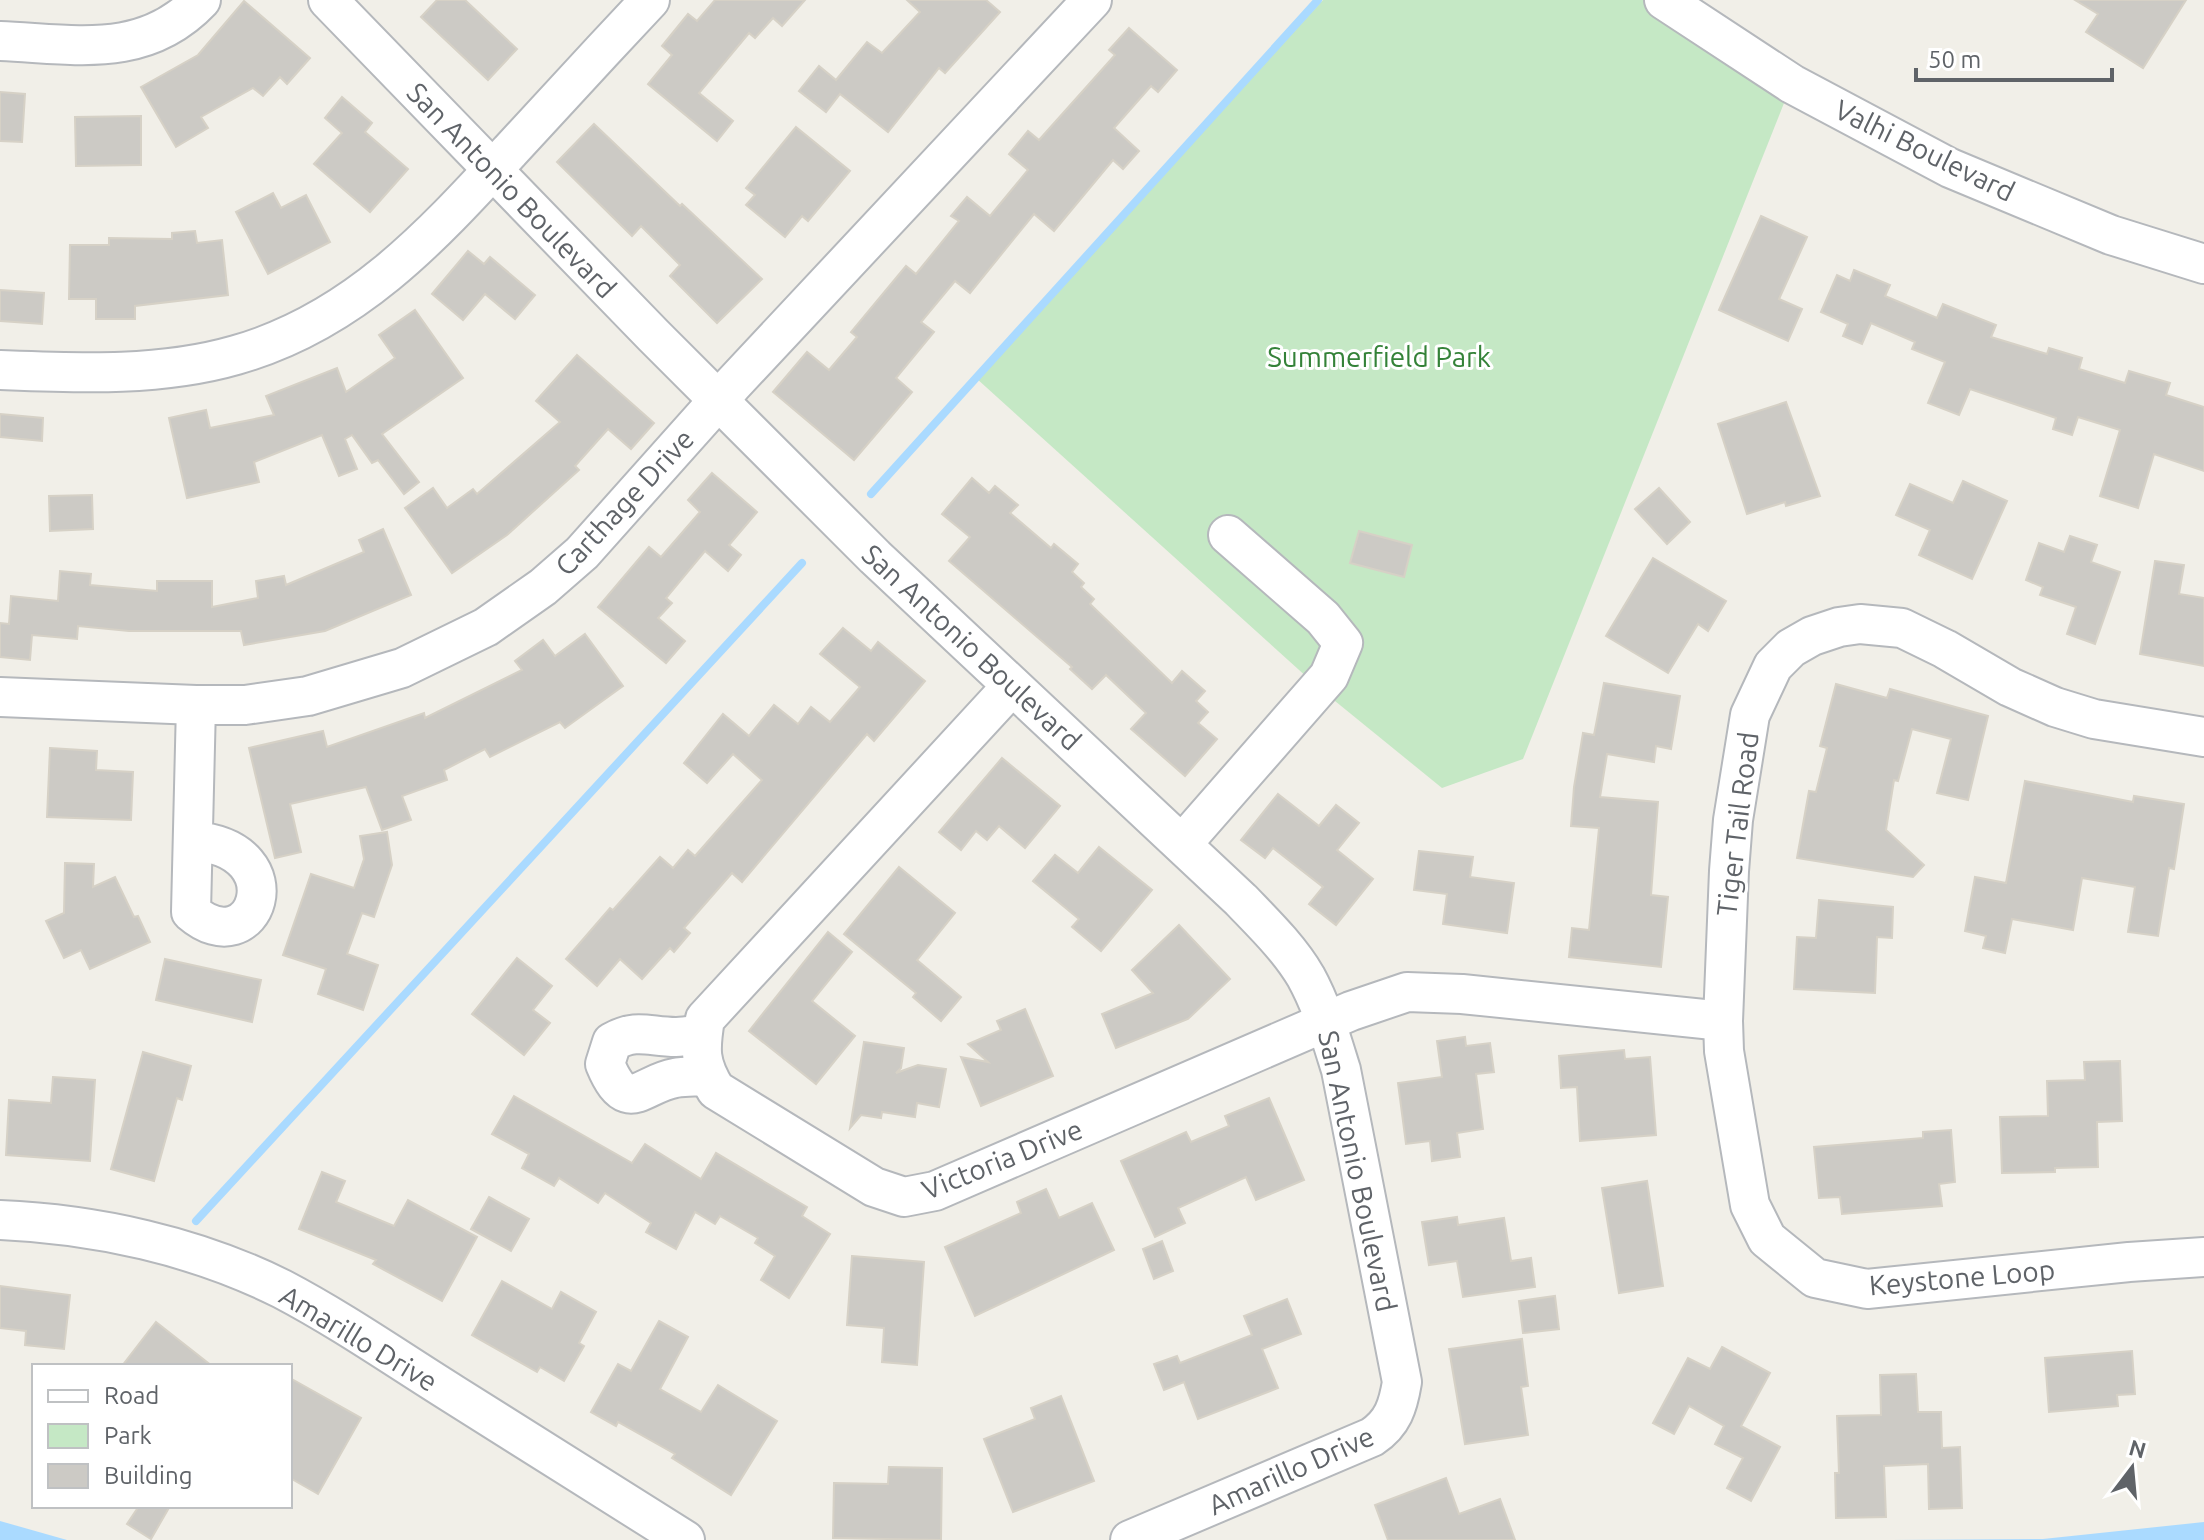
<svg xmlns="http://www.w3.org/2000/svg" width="2204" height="1540" font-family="Ubuntu,sans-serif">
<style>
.green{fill:#c5e8c5}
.water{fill:#aadaff}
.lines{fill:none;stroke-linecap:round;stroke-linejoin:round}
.stream{stroke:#aadaff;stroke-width:8}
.building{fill:#cccac5;stroke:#d6d1c6;stroke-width:2}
.minor-casing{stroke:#b5b8bc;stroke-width:42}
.minor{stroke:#fff;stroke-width:38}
.labels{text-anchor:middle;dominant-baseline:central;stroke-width:6;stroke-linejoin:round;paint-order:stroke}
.street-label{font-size:28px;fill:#5f6368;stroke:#fff}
.park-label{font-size:28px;fill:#348238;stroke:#fff}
</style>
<rect width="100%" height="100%" fill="#f1efe8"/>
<path class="green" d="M1323,0H1668L1790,88L1523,759L1442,788L1319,688L976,378Z"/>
<g class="water">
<path d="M0,1521L67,1540H0Z"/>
<path d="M2204,1522V1540H1891L2043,1539Z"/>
</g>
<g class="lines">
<g class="stream">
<path d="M871,494L1318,0"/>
<path d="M196,1221L802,563"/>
</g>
</g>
<g class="building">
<path d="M437,0H465L517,49L488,80L421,17Z"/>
<path d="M715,0H805L782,26L773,18L755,38L749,33L699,93L733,121L717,141L648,84L672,55L662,46L688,14L697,21Z"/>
<path d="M907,0H986L1000,12L945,73L939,68L888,132L840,94L826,112L799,91L819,66L836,80L867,42L882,53L920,12Z"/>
<path d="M2075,0H2186L2143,68L2086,32L2098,14Z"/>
<path d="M244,1L310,58L287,84L280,77L263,96L253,88L201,117L208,128L176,147L141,87L198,55Z"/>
<path d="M1129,28L1177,70L1158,92L1151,86L1114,128L1139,151L1123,169L1113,160L1054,231L1034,214L970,293L955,281L921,322L934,332L896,378L912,392L854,460L773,392L807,352L829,370L857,337L851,332L906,266L916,274L959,221L951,216L967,197L990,216L1028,170L1009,154L1028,131L1039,140L1115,55L1109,50Z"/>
<path d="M0,92L25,94L22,142L0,141Z"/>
<path d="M342,97L372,123L365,132L408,169L370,212L314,164L342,133L325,118Z"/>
<path d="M141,116V165L76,166L75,117Z"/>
<path d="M594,124L680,206L682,204L762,279L717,323L670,276L680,265L641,226L632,236L557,162Z"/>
<path d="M796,127L850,171L808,221L802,216L785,237L746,205L755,195L746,188Z"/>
<path d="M273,193L281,208L306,195L330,242L268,274L236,212Z"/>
<path d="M1761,216L1807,237L1779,299L1802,309L1788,341L1719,310Z"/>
<path d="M195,231L197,243L222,240L228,295L135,306V319H96V299H69L70,245H109V238L172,239V233Z"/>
<path d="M468,251L484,264L490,257L535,295L515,319L485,294L463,320L432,294Z"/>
<path d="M1854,270L1890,285L1885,296L1937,318L1943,304L1996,325L1991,337L2047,354L2049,348L2082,358L2079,369L2125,383L2129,371L2170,383L2166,395L2204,407V471L2154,454L2138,508L2100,496L2120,430L2078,417L2072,435L2053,429L2056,418L1970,389L1959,415L1928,403L1945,362L1912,349L1915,342L1871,323L1862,344L1843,336L1848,324L1821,312L1837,275L1850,281Z"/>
<path d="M0,290L44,293L42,324L0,321Z"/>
<path d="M415,310L463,378L382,434L419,482L404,494L378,460L372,463L352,435L345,439L357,469L339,476L322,435L254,462L259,482L187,498L169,418L206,410L210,428L274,415L266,396L337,368L346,392L395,358L379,335Z"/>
<path d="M577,355L654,423L631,449L608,429L575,466L579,470L507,535L452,573L405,508L433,488L447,508L473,489L477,494L560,422L536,401Z"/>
<path d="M1786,402L1820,496L1786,506L1785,502L1747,514L1718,424Z"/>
<path d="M0,414L43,418L42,441L0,437Z"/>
<path d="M712,473L757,512L729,545L741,555L728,571L705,551L666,598L672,603L658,618L685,641L666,663L598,607L649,547L661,557L700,512L688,500Z"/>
<path d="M972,478L989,493L995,486L1018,505L1010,513L1051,548L1054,544L1078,564L1072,572L1084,583L1081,587L1094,599L1090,604L1172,683L1182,671L1205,691L1196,701L1208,712L1198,723L1217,739L1185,776L1131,729L1146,713L1106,675L1092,689L1070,669L1072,667L949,561L970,537L942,514Z"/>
<path d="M1963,481L2007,501L1972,579L1919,555L1930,530L1896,515L1910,484L1953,503Z"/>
<path d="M1659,488L1690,522L1667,544L1635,509Z"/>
<path d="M92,495L93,529L50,531L49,496Z"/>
<path d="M383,529L411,595L325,631L244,645L241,631H129L78,626L77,639L32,635L30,660L0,657V623L9,624L11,596L58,601L60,571L91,574L90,585L157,591V581H212V607L258,598L256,581L284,576L286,585L364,552L359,540Z"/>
<path d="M1359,531L1412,545L1404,577L1350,563Z"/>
<path d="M2070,536L2097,545L2091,562L2120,572L2095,644L2067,634L2076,607L2040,595L2043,587L2026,580L2039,543L2064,552Z"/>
<path d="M1653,558L1726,601L1708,631L1698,624L1668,673L1606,636Z"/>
<path d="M2155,561L2184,565L2179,594L2204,598V666L2140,654Z"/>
<path d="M843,628L871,651L878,642L925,681L874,741L867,734L742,882L732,873L684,928L690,933L674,952L670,948L642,979L620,959L597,986L566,959L610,908L613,910L660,857L673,868L688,850L695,856L762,780L733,754L707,783L684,763L723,714L749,736L774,705L798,724L811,707L830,722L860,687L820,654Z"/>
<path d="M585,634L623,686L565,728L560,722L490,757L485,749L444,770L447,780L402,796L411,820L382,830L366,787L290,804L301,852L275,858L249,748L323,731L327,747L424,713L425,718L522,670L515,661L543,640L555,656Z"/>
<path d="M1604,683L1680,696L1671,749L1656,746L1654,762L1607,754L1600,797L1658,802L1651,895L1668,897L1661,967L1569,957L1572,928L1589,930L1599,828L1571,826L1574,787L1583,733L1594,735Z"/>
<path d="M1836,684L1887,698L1890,689L1988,716L1968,800L1937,793L1951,739L1912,729L1898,781L1894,780L1886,830L1924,865L1913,877L1797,858L1809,791L1816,792L1827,748L1820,746Z"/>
<path d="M50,748L97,751L96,770L133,772L131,820L47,817Z"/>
<path d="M1002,758L1060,806L1025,848L999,826L987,840L976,831L961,850L939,832Z"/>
<path d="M2025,781L2133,802L2134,796L2184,804L2174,869L2169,868L2158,936L2128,932L2135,887L2082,878L2073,930L2012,919L2005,953L1983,948L1986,936L1965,931L1975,877L2006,883Z"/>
<path d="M1278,794L1319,826L1336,805L1359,823L1337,850L1373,879L1336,925L1309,904L1323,887L1273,848L1265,858L1241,840Z"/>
<path d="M387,832L392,865L374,917L362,913L347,954L378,965L363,1010L318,994L326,969L283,955L311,874L354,888L364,859L360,836Z"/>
<path d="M1099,847L1152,890L1101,951L1072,927L1079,919L1033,881L1055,855L1078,873Z"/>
<path d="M1419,851L1473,857L1470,877L1514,883L1507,933L1443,924L1447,894L1414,890Z"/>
<path d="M65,863L94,864L93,887L115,877L134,917L138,916L150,942L90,969L81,950L64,958L46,921L64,913Z"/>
<path d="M899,867L955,913L917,960L961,997L941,1021L913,997L916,993L844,934Z"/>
<path d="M1819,900L1893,907L1892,938L1877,937L1875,993L1794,989L1797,937L1816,938Z"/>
<path d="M1179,925L1230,979L1188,1019L1116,1048L1102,1014L1153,993L1132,970Z"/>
<path d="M828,932L852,952L812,1001L855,1036L816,1084L749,1031Z"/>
<path d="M517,958L552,986L533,1010L550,1023L524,1055L472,1014Z"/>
<path d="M165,959L261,980L252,1022L156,1000Z"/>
<path d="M1025,1009L1053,1076L981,1106L961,1057L988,1062L968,1044L1001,1030L997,1021Z"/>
<path d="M1465,1037L1466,1046L1490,1043L1494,1072L1476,1074L1483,1129L1457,1133L1460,1157L1432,1161L1430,1141L1406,1144L1398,1083L1442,1077L1437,1041Z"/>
<path d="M864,1042L904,1048L901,1068L896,1073L918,1065L946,1069L939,1107L917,1103L915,1117L882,1112L881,1118L861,1115L850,1128Z"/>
<path d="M1624,1050L1625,1059L1650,1057L1656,1135L1580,1141L1577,1087L1561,1088L1559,1056Z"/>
<path d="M143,1052L191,1066L182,1100L177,1098L154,1181L111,1169Z"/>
<path d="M2120,1061L2122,1121L2097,1122L2098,1167L2055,1168V1172L2002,1173L2000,1117L2048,1116L2047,1081L2085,1080L2084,1062Z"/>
<path d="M53,1077L95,1080L90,1161L6,1155L9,1100L51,1103Z"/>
<path d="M514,1096L632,1163L645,1144L701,1179L716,1153L807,1207L802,1216L830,1234L789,1298L761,1280L775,1256L755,1243L758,1238L720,1216L715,1224L695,1212L676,1249L646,1232L651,1223L605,1193L598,1203L559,1178L554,1186L522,1168L529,1154L492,1134Z"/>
<path d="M1269,1098L1304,1180L1256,1200L1246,1177L1178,1208L1185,1223L1155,1237L1121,1161L1186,1132L1191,1142L1229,1126L1225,1116Z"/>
<path d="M1951,1130L1955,1182L1939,1184L1942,1206L1842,1214L1840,1197L1819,1198L1814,1147L1923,1138V1132Z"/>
<path d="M322,1172L345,1181L336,1202L394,1226L408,1200L477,1237L442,1301L373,1264L376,1260L299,1229Z"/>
<path d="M1647,1181L1663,1286L1619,1293L1602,1188Z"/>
<path d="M1046,1189L1059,1218L1092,1203L1114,1250L975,1316L945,1247L1021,1213L1017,1202Z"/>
<path d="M489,1197L529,1219L511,1251L471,1229Z"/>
<path d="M1457,1217L1458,1225L1504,1218L1511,1261L1531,1258L1535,1287L1463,1297L1457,1261L1429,1265L1422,1222Z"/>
<path d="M1162,1241L1173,1271L1154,1279L1143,1249Z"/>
<path d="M852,1256L924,1262L917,1365L882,1362L884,1328L847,1325Z"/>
<path d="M502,1281L552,1309L561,1292L596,1312L579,1343L584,1346L564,1381L540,1367L537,1372L472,1335Z"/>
<path d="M0,1286L70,1295L64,1349L25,1345L26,1331L0,1328Z"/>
<path d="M1555,1296L1559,1329L1523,1333L1519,1301Z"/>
<path d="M1287,1299L1301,1334L1262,1349L1278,1388L1198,1419L1184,1382L1164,1390L1154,1364L1177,1356L1180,1363L1252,1335L1244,1316Z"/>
<path d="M659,1321L688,1337L660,1389L701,1412L718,1385L777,1421L731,1495L672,1458L675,1454L618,1422L616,1426L591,1412L618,1364L631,1371Z"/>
<path d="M156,1322L212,1366H122Z"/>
<path d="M1522,1339L1528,1386L1521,1387L1528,1435L1465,1444L1449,1349Z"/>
<path d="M1722,1347L1770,1373L1741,1426L1780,1447L1751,1501L1727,1488L1743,1458L1715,1444L1724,1426L1689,1406L1674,1434L1653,1423L1688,1358L1710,1369Z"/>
<path d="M2132,1351L2135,1394L2117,1395L2118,1406L2049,1412L2045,1358Z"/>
<path d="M1916,1374L1918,1412H1941L1942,1448L1960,1447L1962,1508L1929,1509L1928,1464L1884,1466L1886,1517L1836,1518L1835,1473H1839L1837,1416L1881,1415L1880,1375Z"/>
<path d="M290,1378L361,1418L318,1494L290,1478Z"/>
<path d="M1061,1396L1094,1481L1013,1512L984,1439L1035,1419L1031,1408Z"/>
<path d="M889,1467L942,1468L941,1540L833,1538L834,1483L888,1484Z"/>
<path d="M1446,1478L1459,1514L1500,1499L1515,1540H1388L1375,1505Z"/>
<path d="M139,1506H170L151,1539L127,1524Z"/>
</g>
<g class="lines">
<g class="minor-casing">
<g id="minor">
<path d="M328,0L654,336L875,557L1241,900C1264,924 1289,948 1306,977C1322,1006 1331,1038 1341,1070L1402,1382C1398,1406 1393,1423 1372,1437L1130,1540"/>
<path d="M1664,0L1792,84L1950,168L2111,235L2204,264"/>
<path d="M0,41C75,44 144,60 201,0"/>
<path d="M0,370C77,373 160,377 236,355C353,322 430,238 510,151C556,101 603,50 650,0"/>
<path d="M1012,686L705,1019C700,1049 699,1063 716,1090L874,1187L904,1197L935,1191L1351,1011L1407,992L1462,994L1723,1021"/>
<path d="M0,697L196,705H245L308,696L402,668L486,627L543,587L582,553L732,385L1092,0"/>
<path d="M2204,737L2094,719L2055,707L2010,687L1945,649L1902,628L1860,624L1839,627L1812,636L1791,648L1773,666L1750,715L1733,820L1729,871L1723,1021L1724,1051L1750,1205L1767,1239L1815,1278L1867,1289L2129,1262L2204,1257"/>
<path d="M194,841C298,850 255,967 191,912L196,705"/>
<path d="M1183,843L1329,676L1343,643L1323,618L1228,535"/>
<path d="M702,1034C694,1035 685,1037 676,1037C649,1037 637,1028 612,1042L605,1064C627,1117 641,1084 675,1078C685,1076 697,1077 707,1076"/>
<path d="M0,1220C96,1224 196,1246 282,1289C341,1320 397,1359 453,1394C530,1443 608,1491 685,1540"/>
</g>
</g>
<use href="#minor" class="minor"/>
</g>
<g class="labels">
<g class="street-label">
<text transform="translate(1925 150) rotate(26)">Valhi Boulevard</text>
<text transform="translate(512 190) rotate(46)">San Antonio Boulevard</text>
<text transform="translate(624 502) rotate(-47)">Carthage Drive</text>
<text transform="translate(972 647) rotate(43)">San Antonio Boulevard</text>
<text transform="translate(1737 824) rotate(-83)">Tiger Tail Road</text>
<text transform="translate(1002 1159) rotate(-22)">Victoria Drive</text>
<text transform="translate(1358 1171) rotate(78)">San Antonio Boulevard</text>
<text transform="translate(1962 1277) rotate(-5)">Keystone Loop</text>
<text transform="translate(359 1338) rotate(31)">Amarillo Drive</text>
<text transform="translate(1291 1470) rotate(-24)">Amarillo Drive</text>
</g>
<g class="park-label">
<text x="1379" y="356">Summerfield Park</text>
</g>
</g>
<rect x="32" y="1364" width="260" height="144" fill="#ffffff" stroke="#bfc1c3" stroke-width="2"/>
<rect x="48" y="1390" width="40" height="12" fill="#ffffff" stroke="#bfc1c3" stroke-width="2"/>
<text x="104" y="1404" font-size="24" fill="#5f6368">Road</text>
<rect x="48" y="1424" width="40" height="24" fill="#c5e8c5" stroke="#bfc1c3" stroke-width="2"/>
<text x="104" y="1444" font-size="24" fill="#5f6368">Park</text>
<rect x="48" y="1464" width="40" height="24" fill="#cccac5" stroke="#bfc1c3" stroke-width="2"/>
<text x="104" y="1484" font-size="24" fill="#5f6368">Building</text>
<g transform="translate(2132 1468) rotate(16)" stroke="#ffffff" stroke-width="6" paint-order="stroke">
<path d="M0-6L14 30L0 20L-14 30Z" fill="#5f6368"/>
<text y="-12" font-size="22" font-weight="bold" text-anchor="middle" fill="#5f6368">N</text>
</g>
<path d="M1916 68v12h196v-12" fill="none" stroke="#5f6368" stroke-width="4"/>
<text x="1928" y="68" font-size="24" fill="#5f6368" stroke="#ffffff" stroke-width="6" paint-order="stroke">50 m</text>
</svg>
